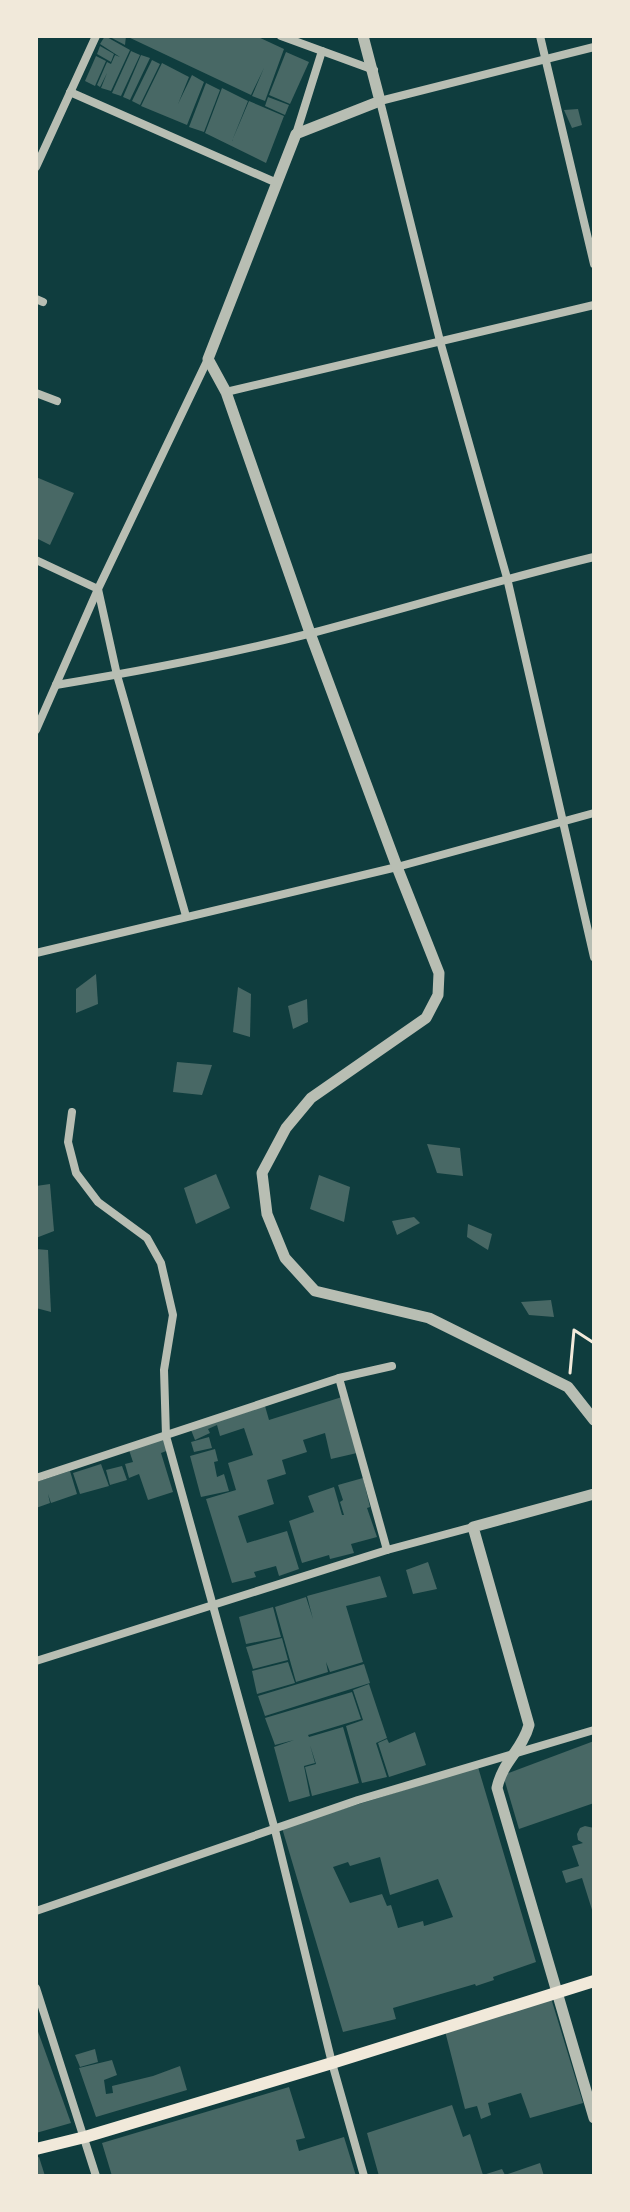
<svg xmlns="http://www.w3.org/2000/svg" width="630" height="2212" font-family="Barlow,sans-serif">
<style>
.building{fill:#486865;fill-rule:evenodd}
.lines{fill:none;stroke-linecap:round;stroke-linejoin:round}
.path{stroke:#f1e9da;stroke-width:3}
.minor{stroke:#b8beb3;stroke-width:8}
.tertiary{stroke:#b8beb3;stroke-width:11}
.secondary{stroke:#f1e9da;stroke-width:12}
</style>
<rect width="100%" height="100%" fill="#0f3d3e"/>
<g class="building">
<path d="M105,36L130,50L111,91L101,88L107,73L100,87L97,85L107,62L111,64L115,55L120,57L100,44Z"/>
<path d="M108,36H126L125,45Z"/>
<path d="M126,36H256L284,49L265,101L252,96L264,68L251,95Z"/>
<path d="M100,46L114,54L111,62L97,54Z"/>
<path d="M131,51L140,55L121,96L112,93Z"/>
<path d="M286,52L309,62L290,104L269,95Z"/>
<path d="M141,55L150,58L130,100L123,97Z"/>
<path d="M96,56L106,61L95,86L85,81Z"/>
<path d="M152,60L160,64L140,105L132,101Z"/>
<path d="M162,63L189,77L178,104L192,75L204,82L187,125L141,106Z"/>
<path d="M206,83L220,90L204,132L189,127Z"/>
<path d="M222,88L248,101L232,141L249,101L284,116L266,163L205,133Z"/>
<path d="M268,97L289,105L285,115L265,106Z"/>
<path d="M578,109L582,125L572,128L564,110Z"/>
<path d="M36,477L74,493L50,545L36,538Z"/>
<path d="M96,974L98,1004L76,1013V989Z"/>
<path d="M238,987L251,994L250,1037L233,1032Z"/>
<path d="M307,999L308,1022L293,1029L288,1006Z"/>
<path d="M177,1062L212,1065L202,1095L173,1092Z"/>
<path d="M427,1144L460,1148L463,1176L437,1173Z"/>
<path d="M216,1174L230,1208L196,1224L184,1188Z"/>
<path d="M319,1175L350,1187L344,1222L310,1209Z"/>
<path d="M50,1184L54,1231L36,1238V1186Z"/>
<path d="M414,1217L420,1223L397,1235L392,1221Z"/>
<path d="M468,1224L492,1234L488,1250L467,1237Z"/>
<path d="M36,1249L48,1250L51,1312L36,1308Z"/>
<path d="M551,1300L554,1317L529,1315L521,1302Z"/>
<path d="M342,1397L357,1453L331,1459L325,1433L303,1440L307,1452L282,1460L286,1474L267,1480L274,1504L238,1516L247,1543L287,1531L299,1569L279,1576L276,1566L254,1572L256,1577L232,1583L206,1499L236,1490L228,1463L253,1455L244,1428L220,1436L217,1425L208,1429L210,1433L195,1440L191,1430L265,1406L269,1420Z"/>
<path d="M209,1437L212,1448L194,1452L191,1442Z"/>
<path d="M165,1438L169,1450L161,1453L173,1492L148,1500L139,1474L129,1478L125,1464L133,1462L129,1450Z"/>
<path d="M215,1449L218,1461L214,1462L217,1477L224,1474L229,1491L201,1497L190,1456Z"/>
<path d="M101,1464L109,1486L80,1494L73,1473Z"/>
<path d="M122,1466L127,1480L110,1485L106,1470Z"/>
<path d="M70,1471L77,1494L51,1503L48,1494L50,1503L36,1508V1482Z"/>
<path d="M363,1478L370,1507L367,1508L377,1537L351,1544L354,1553L330,1559L329,1555L302,1563L289,1521L314,1512L308,1496L334,1487L342,1515H344L340,1502L343,1500L338,1485Z"/>
<path d="M428,1562L437,1589L413,1594L406,1570Z"/>
<path d="M380,1576L387,1597L346,1606L363,1662L330,1672L326,1662L328,1672L296,1682L275,1607L306,1597L313,1619L307,1596Z"/>
<path d="M273,1607L281,1637L246,1644L239,1617Z"/>
<path d="M282,1638L288,1660L253,1669L246,1647Z"/>
<path d="M288,1662L295,1683L257,1694L252,1671Z"/>
<path d="M364,1664L370,1683L265,1716L258,1696Z"/>
<path d="M369,1684L387,1738L376,1743L387,1777L362,1783L346,1726L363,1720L353,1690Z"/>
<path d="M352,1692L361,1719L308,1735L309,1737L343,1727L359,1783L312,1796L305,1767L316,1764L310,1745L315,1763L304,1766L310,1796L289,1802L274,1747L294,1740L275,1745L265,1718Z"/>
<path d="M415,1732L426,1765L389,1777L378,1743L387,1739L389,1743Z"/>
<path d="M594,1741V1803L519,1829L503,1775Z"/>
<path d="M478,1767L536,1962L493,1977L494,1980L476,1986L475,1984L393,2008L396,2019L343,2032L282,1828ZM380,1857L390,1895L438,1879L453,1917L424,1926L423,1921L398,1928L391,1905L387,1906L382,1894L350,1903L333,1867L348,1862L350,1866Z"/>
<path d="M585,1826L594,1828L593,1913L582,1878L566,1883L562,1871L579,1866L572,1846L583,1843L578,1840L577,1834L580,1828Z"/>
<path d="M551,1998L583,2103L530,2118L521,2093L488,2103L491,2115L481,2119L477,2106L465,2109L445,2031Z"/>
<path d="M36,2026L71,2123L36,2133Z"/>
<path d="M95,2049L98,2062L80,2067L75,2055Z"/>
<path d="M112,2060L117,2075L104,2080L106,2094L113,2093L112,2086L153,2076L180,2066L187,2090L96,2117L79,2068Z"/>
<path d="M289,2087L305,2138L296,2140L299,2151L344,2137L356,2176H112L102,2143Z"/>
<path d="M452,2105L463,2137L470,2134L483,2175L502,2169L505,2175L540,2163L544,2176H379L367,2133Z"/>
<path d="M39,2157L45,2176H36V2158Z"/>
</g>
<g class="lines">
<path class="path" d="M570,1373L574,1330L594,1343"/>
<g class="minor">
<path d="M281,36L374,70"/>
<path d="M540,36L594,264"/>
<path d="M594,47L380,101L440,341L507,578L594,957"/>
<path d="M70,92L277,183"/>
<path d="M296,134L322,51"/>
<path d="M36,167L96,36"/>
<path d="M36,299L43,302"/>
<path d="M226,392L594,305"/>
<path d="M36,393L57,401"/>
<path d="M36,560L98,589L117,675L186,916"/>
<path d="M56,685C142,671 229,654 312,633C406,608 499,580 594,557"/>
<path d="M36,730L98,589L208,359"/>
<path d="M36,953L397,867L594,813"/>
<path d="M72,1112L68,1142L76,1173L98,1202L147,1238L161,1263L173,1315L164,1370L166,1436L275,1830L332,2063L364,2176"/>
<path d="M339,1378L387,1550"/>
<path d="M36,1478L339,1378L392,1366"/>
<path d="M36,1661L387,1550L473,1527"/>
<path d="M36,1911L358,1800L594,1730"/>
<path d="M36,1988L96,2176"/>
</g>
<g class="tertiary">
<path d="M363,36L380,101L296,134L208,359L226,392L310,633L397,867L439,973L438,995L426,1018L311,1098L286,1128L262,1173L267,1214L285,1258L315,1291L429,1318L568,1387L594,1420"/>
<path d="M594,1494L473,1527L529,1725C522,1751 503,1760 497,1788L594,2118"/>
</g>
<path class="secondary" d="M36,2149L85,2137L332,2063L594,1981"/>
</g>
<rect width="630" height="2212" fill="none" stroke="#f1e9da" stroke-width="76"/>
</svg>
